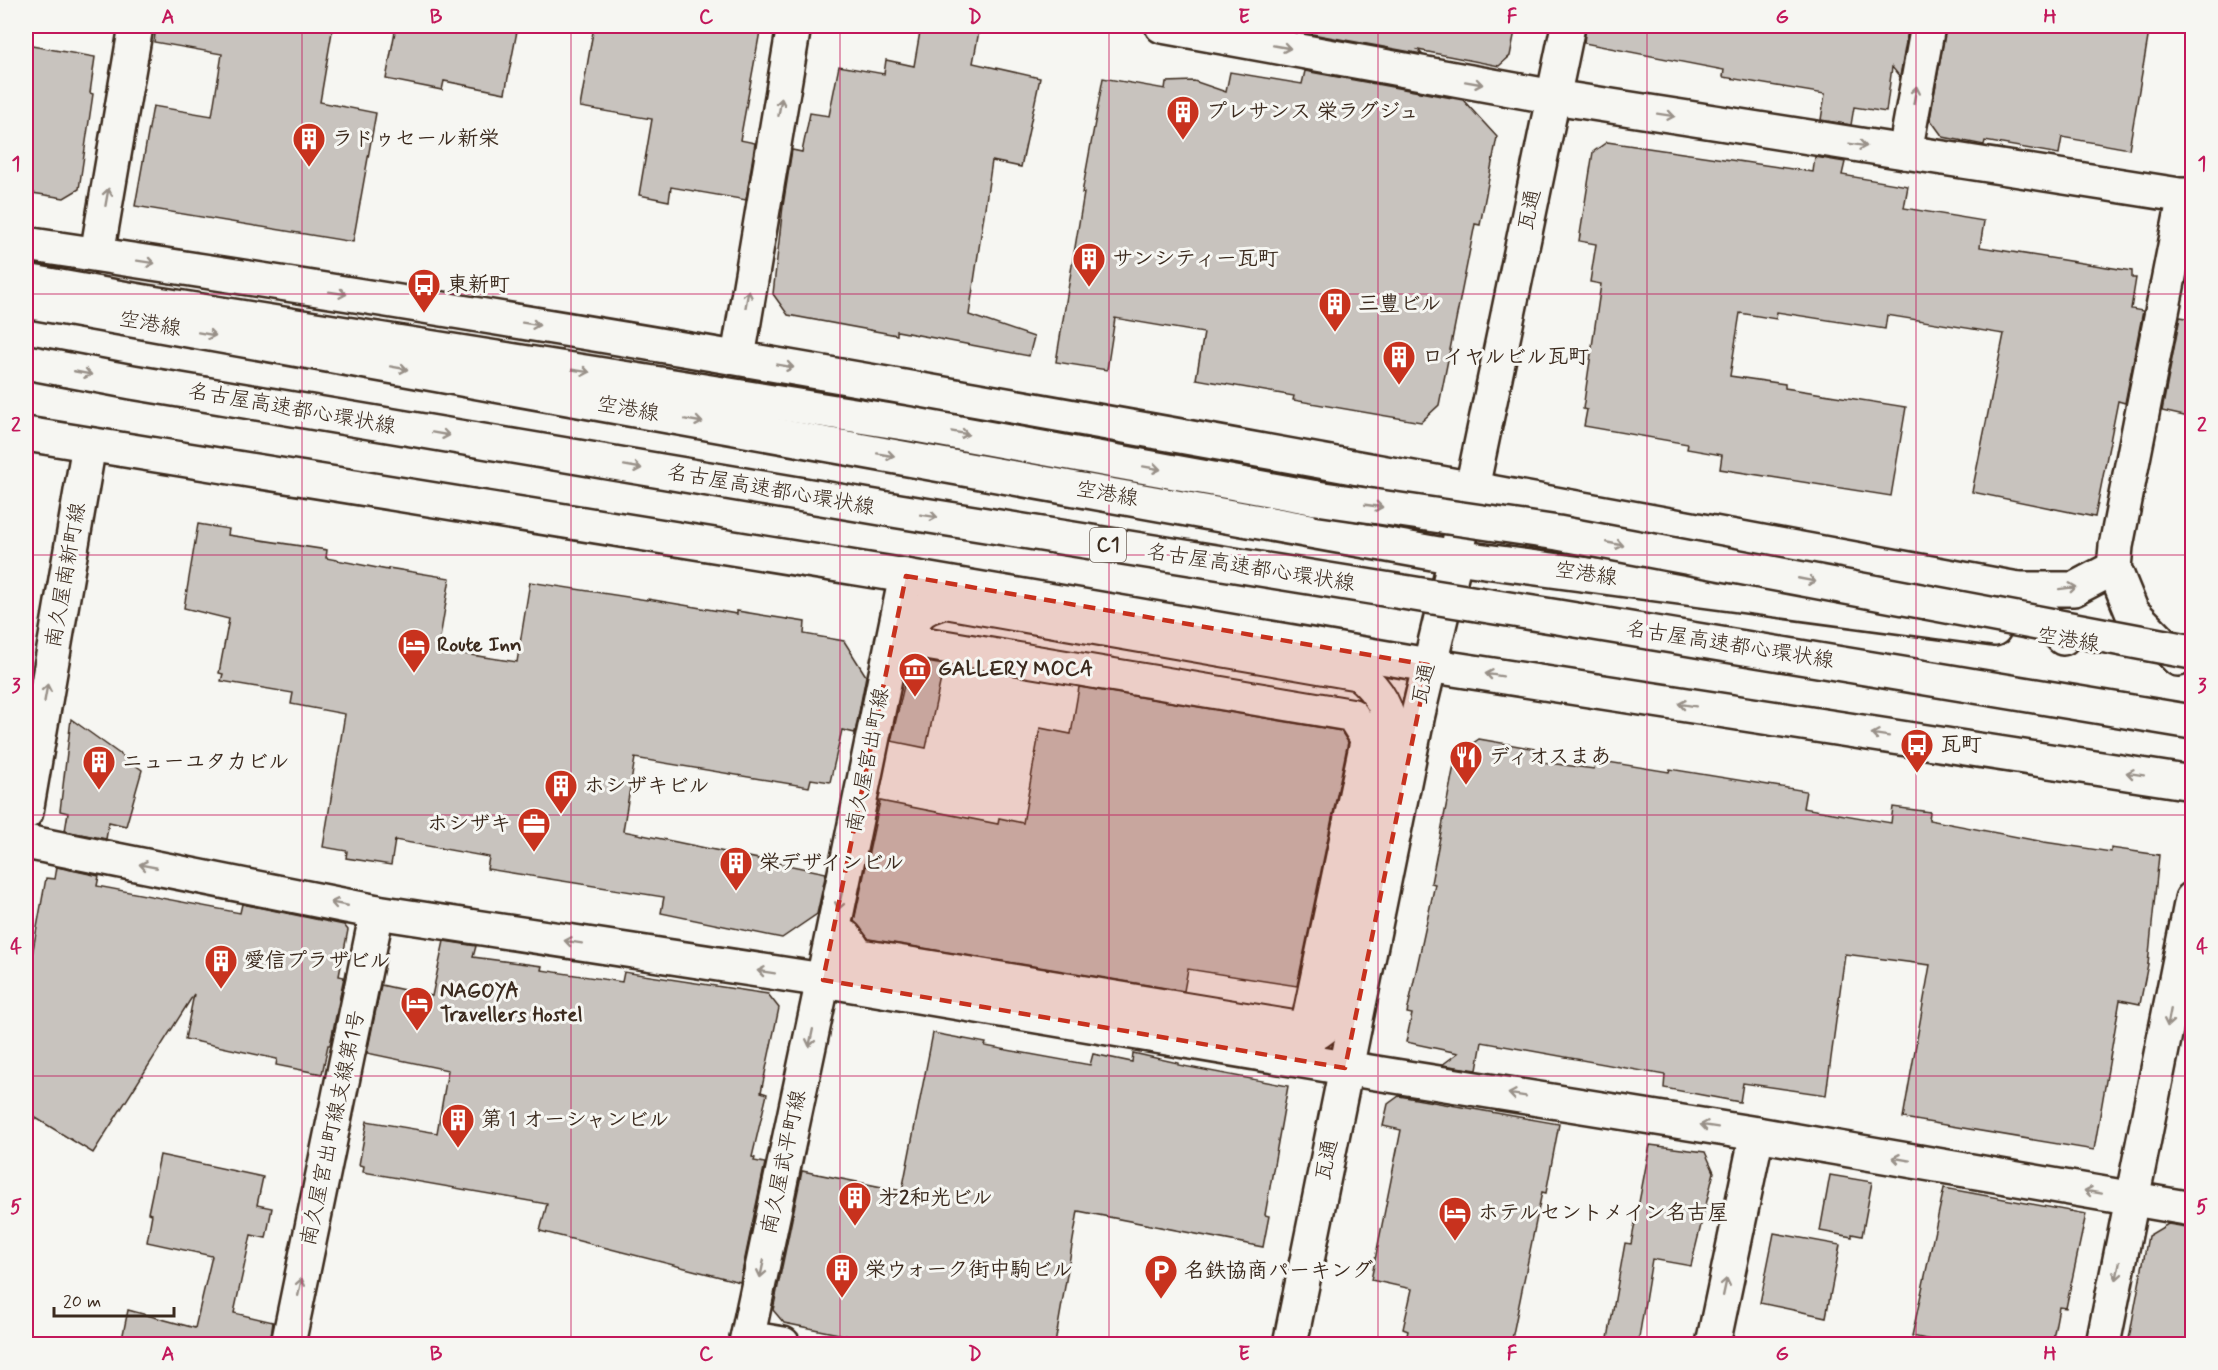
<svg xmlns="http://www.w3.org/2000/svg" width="2218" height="1370" font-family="Mynerve,'Klee One',sans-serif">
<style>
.building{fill:#c8c3be;stroke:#3b2a1e;stroke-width:1.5}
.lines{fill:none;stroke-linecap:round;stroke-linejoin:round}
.pedestrian-casing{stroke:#3b2a1e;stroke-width:36}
.minor-casing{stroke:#3b2a1e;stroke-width:38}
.primary-casing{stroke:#3b2a1e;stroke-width:38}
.motorway-casing{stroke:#3b2a1e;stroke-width:38}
.pedestrian{stroke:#f6f6f2;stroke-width:32}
.minor{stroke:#f6f6f2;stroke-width:33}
.primary{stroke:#f6f6f2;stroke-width:33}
.motorway{stroke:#f6f6f2;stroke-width:33}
.motorway-bridge-casing{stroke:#3b2a1e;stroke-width:38;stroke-linecap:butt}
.motorway-bridge{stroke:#f6f6f2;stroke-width:33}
.oneway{stroke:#989088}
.marked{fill:#c8321e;fill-opacity:0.2;stroke:#c8321e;stroke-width:4.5;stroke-dasharray:12 8;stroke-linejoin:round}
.grid{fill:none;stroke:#c2185b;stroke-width:1.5;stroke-opacity:0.55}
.labels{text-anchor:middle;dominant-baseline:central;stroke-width:6;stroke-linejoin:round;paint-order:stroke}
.shield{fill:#f6f6f2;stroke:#73675e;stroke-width:1.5}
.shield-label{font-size:20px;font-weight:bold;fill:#3b2a1e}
.poi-label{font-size:21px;font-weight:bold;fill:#3b2a1e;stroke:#f6f6f2;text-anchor:start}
.street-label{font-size:21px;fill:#3b2a1e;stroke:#f6f6f2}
.neatline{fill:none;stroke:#c2185b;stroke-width:2}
.grid-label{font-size:20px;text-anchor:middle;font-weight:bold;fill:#c2185b}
</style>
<rect width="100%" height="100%" fill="#f6f6f2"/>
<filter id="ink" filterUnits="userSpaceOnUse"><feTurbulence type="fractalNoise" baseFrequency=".0167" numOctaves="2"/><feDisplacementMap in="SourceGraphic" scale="12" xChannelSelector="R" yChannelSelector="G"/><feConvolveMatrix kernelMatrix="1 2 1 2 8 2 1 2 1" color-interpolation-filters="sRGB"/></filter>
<g filter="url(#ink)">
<g class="building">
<path d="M156,26H333L320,102L376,113L353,242L135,206L153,106L212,116L222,54L154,42Z"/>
<path d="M396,26H518L505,93L444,81L442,90L386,79Z"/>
<path d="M594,26H761L740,140L755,143L746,200L671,187L669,201L639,195L652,119L580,107Z"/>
<path d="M921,26H980L973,63L1040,78L1021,167L992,161L969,315L1034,337L1029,356L897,331V335L788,315L773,294L783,206L792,150L802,152L810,113L829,116L839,66L884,74L886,60L914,66Z"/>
<path d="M1314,26H1516L1510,56L1499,66L1418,50L1422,54L1312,34Z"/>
<path d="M1586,26H1875L1908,30L1900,77L1892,67L1886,112L1854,107L1851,125L1821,120L1825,94L1723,77L1724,70L1584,43Z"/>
<path d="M1946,26H2150L2129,149L2062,137L2059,154L1985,141L1984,145L1943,137L1930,119Z"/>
<path d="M26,45L95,57L90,93L93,94L79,189L64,198L26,192Z"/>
<path d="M1305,71L1463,100L1497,137L1480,225L1475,224L1439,405L1421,422L1293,400L1294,396L1196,379L1204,333L1115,318L1107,370L1056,362L1084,193H1082L1103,78L1165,89L1166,82L1194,81L1226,92L1230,72L1302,84Z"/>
<path d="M1607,142L1813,172L1815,157L1845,162L1842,175L1908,186L1904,208L1984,221L1980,247L2132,271V278H2136L2131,309L2143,311L2125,403L2118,401L2095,517L1972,492L2004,334L1887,315L1885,329L1777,312L1776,319L1740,313L1730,376L1785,384V388L1906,407L1891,496L1720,469L1722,455L1687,449L1688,444L1584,426L1587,410L1583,409L1601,284L1590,282L1596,244L1579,241L1593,152Z"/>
<path d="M2180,317L2193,319V418L2162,411Z"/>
<path d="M198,524L229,529L228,535L327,550L326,558L388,570V568L450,578L438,650L517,662L530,582L647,600L648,599L737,614V611L805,622L804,634L844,641L866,676L855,733L842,730L830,782L811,779L809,787L635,758L623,831L826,873L817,914L782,938L661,913L664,897L487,869L489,857L395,840L391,865L346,858L347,851L323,847L345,714L291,704L293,693L221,681L223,674L219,673L229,619L184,608Z"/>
<path d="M926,662L944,665L926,748L891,741L908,669Z"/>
<path d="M1079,687L1341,731L1348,742L1297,986L1188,969L1184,991L869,939L854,921L880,801L998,824L999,818L1023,823L1040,728L1071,734Z"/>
<path d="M71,719L142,770L126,826L109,822L106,839L65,831L68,813L60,811Z"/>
<path d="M1479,739L1536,749L1534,761L1594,769L1596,760L1669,772L1670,769L1806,791L1803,808L1891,823L1893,807L1930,812L1929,820L2044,842L2111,852V848L2159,855L2148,964L2140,1004L2120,1000L2094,1150L1903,1118L1930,965L1845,954L1826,1095L1743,1083L1740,1102L1664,1088L1665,1075L1482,1042L1477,1070L1442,1065L1458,1053L1406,1042L1412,1014L1407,1013L1435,884L1431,883L1456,755Z"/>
<path d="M57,867L99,876L97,886L240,913L242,904L344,925L348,930L339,976L344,977L330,1045H328L322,1074L276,1065L277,1059L185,1039L194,994L93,1153L26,1112V988L46,878L55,879Z"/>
<path d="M444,941L476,946L473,957L542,966L541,970L622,982L624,972L768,994L779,1008L761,1092L767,1094L752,1157L755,1158L754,1161L765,1163L740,1282L540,1231L547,1204L363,1172L364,1166L359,1165L367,1121L437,1133L448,1070L367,1053L381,985L432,996Z"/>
<path d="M933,1033L986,1043L985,1046L1090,1065L1093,1054L1132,1062L1133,1053L1178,1063V1065L1288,1086L1265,1215L1269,1216L1263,1247L1078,1211L1055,1344H888L784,1323L773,1310L802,1171L902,1191Z"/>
<path d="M1399,1096L1559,1124L1546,1193L1542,1192L1511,1344H1405L1408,1331L1403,1329L1412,1289L1371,1280L1401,1130L1383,1126L1388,1104Z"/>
<path d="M1650,1145L1705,1152L1714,1172L1691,1266L1652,1259L1638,1344H1607L1625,1243L1631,1244Z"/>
<path d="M160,1155L263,1177L257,1205L272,1208L266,1238L251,1235L234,1313L273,1322L270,1344H121L128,1310L195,1328L212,1256L147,1242L152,1214L148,1213Z"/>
<path d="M1830,1175L1872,1182L1862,1236L1852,1234V1237L1820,1231Z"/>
<path d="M1944,1188L2086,1214L2066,1308L2059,1307L2052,1344H1949L1912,1336Z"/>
<path d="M2168,1224L2193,1228V1344H2128L2148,1236Z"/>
<path d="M1774,1233L1840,1245L1826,1317L1760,1303Z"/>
</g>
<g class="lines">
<g class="pedestrian-casing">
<path id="pedestrian" d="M945,602L1359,674C1380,692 1388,708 1392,735L1336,1015C1325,1029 1314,1038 1296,1041L846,966L841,958L846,937L858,955L1300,1028L1309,1016L1367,739L1352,715L923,643L908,651C914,619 911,612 945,602Z"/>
</g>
<g class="minor-casing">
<g id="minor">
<path d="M1162,26L1554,97L2192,197"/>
<path d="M1905,152L1928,26"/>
<path d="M97,254L136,26"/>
<path d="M738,357L794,26"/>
<path d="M2018,589H2074L2114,568"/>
<path d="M2178,659L2132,612L2114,568L2116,546L2185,195"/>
<path d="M26,812L89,445"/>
<path d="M26,842L377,912L823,980L1345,1068L1757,1134L2192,1209"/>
<path d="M747,1338L783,1344"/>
<path d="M288,1344L377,912"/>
<path d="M746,1344L823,980L906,576"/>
<path d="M1290,1344L1418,714L1472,488L1568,26"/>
<path d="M1713,1344L1757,1134"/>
<path d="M2103,1344L2192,899"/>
</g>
</g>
<g class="primary-casing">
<g id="primary">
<path d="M26,244C692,343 1355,467 2018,589L2063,638"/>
<path d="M26,301L1455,557L1994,629"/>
<path d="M26,434L906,576L1428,665L2192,783"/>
</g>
</g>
<g class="motorway-casing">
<path id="motorway" d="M26,281L145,302L910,424L1317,498"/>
</g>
<use href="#pedestrian" class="pedestrian"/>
<use href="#minor" class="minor"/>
<use href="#primary" class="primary"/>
<use href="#motorway" class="motorway"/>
<g class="motorway-bridge-casing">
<g id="motorway-bridge">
<path d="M26,362L132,382L899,511L1558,617L2192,722"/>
<path d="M1317,498L1558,533L2192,652"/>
</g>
</g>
<use href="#motorway-bridge" class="motorway-bridge"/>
</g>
<defs><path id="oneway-shaft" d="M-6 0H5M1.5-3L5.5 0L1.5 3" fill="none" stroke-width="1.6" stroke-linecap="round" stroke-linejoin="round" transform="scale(1.5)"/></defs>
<g class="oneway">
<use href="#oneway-shaft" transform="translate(1282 47) rotate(10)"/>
<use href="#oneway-shaft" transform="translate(1474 83) rotate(10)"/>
<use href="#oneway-shaft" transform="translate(1915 95) rotate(-80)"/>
<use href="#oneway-shaft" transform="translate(780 107) rotate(-80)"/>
<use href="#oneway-shaft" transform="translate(1666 115) rotate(9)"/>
<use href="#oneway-shaft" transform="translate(1858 145) rotate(9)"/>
<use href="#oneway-shaft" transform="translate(107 197) rotate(-80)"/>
<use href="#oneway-shaft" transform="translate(146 262) rotate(9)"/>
<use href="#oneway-shaft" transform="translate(338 293) rotate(9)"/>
<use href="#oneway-shaft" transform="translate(747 299) rotate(-80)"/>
<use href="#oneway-shaft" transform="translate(531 324) rotate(9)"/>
<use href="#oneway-shaft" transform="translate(207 334) rotate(10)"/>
<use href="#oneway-shaft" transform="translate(785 366) rotate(10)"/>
<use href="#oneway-shaft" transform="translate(399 368) rotate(10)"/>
<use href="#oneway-shaft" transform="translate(581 371) rotate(9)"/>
<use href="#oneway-shaft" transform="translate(83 373) rotate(11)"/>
<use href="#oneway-shaft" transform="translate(694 421) rotate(10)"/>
<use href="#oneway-shaft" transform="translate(960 433) rotate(10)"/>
<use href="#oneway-shaft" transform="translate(441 434) rotate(10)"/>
<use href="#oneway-shaft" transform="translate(886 455) rotate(10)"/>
<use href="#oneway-shaft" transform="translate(633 467) rotate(10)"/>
<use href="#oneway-shaft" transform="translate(1152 468) rotate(10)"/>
<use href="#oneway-shaft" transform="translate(1374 506) rotate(8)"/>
<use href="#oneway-shaft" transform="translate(929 516) rotate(9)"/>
<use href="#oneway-shaft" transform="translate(1615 544) rotate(11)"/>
<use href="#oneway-shaft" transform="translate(1807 580) rotate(11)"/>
<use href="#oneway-shaft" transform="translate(2068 588) rotate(-7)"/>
<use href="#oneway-shaft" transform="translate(1494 675) rotate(-171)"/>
<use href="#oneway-shaft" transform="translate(46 693) rotate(-80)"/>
<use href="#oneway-shaft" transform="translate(1687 705) rotate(-171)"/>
<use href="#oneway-shaft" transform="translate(1880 735) rotate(-171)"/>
<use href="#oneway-shaft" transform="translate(2135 774) rotate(-171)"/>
<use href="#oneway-shaft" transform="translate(148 866) rotate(-169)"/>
<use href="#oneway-shaft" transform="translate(840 901) rotate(102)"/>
<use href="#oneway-shaft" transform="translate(339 904) rotate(-169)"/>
<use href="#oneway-shaft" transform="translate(573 942) rotate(-171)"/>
<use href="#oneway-shaft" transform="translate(766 972) rotate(-171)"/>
<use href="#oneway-shaft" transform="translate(2169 1018) rotate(101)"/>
<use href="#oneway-shaft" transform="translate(811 1038) rotate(102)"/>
<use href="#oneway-shaft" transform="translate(1517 1095) rotate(-171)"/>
<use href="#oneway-shaft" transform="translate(1709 1126) rotate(-171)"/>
<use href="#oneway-shaft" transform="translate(1901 1159) rotate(-170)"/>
<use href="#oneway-shaft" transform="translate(2093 1192) rotate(-170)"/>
<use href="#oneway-shaft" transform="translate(762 1269) rotate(102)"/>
<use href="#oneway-shaft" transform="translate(2118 1271) rotate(101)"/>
<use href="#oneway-shaft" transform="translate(300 1287) rotate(-78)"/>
<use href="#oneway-shaft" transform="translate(1725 1287) rotate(-78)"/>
</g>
</g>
<path class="marked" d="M906,576L1428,665L1345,1068L823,980Z"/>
<path class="grid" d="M302,26V1344M571,26V1344M840,26V1344M1109,26V1344M1378,26V1344M1647,26V1344M1916,26V1344M26,294H2192M26,555H2192M26,815H2192M26,1076H2192"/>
<defs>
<g id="building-pin" transform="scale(1.725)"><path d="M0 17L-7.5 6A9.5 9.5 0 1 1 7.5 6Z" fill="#c8321e" stroke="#f6f6f2"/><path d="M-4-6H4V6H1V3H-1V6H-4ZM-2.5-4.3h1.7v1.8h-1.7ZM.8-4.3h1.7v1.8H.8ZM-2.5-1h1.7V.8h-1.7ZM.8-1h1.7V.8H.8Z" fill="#fff"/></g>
<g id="bus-pin" transform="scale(1.725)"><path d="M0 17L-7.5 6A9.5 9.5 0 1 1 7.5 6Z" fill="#c8321e" stroke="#f6f6f2"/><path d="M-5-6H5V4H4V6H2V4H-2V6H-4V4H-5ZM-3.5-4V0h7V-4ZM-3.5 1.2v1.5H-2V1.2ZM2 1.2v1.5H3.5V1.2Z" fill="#fff"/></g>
<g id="hotel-pin" transform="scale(1.725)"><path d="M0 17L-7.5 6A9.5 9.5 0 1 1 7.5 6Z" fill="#c8321e" stroke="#f6f6f2"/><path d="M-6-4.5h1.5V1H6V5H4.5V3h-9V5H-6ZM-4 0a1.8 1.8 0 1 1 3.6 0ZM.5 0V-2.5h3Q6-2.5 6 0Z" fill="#fff"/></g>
<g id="museum-pin" transform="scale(1.725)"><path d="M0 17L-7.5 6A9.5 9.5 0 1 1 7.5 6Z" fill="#c8321e" stroke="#f6f6f2"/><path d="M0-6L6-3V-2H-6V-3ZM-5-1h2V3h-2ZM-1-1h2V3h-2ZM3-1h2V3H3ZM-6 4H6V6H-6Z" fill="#fff"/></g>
<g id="restaurant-pin" transform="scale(1.725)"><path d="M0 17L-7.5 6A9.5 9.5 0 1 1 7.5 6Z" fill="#c8321e" stroke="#f6f6f2"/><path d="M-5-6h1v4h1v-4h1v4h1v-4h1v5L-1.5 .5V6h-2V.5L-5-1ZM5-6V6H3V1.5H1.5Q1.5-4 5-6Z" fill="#fff"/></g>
<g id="office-pin" transform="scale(1.725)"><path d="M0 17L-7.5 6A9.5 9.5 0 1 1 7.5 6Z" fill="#c8321e" stroke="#f6f6f2"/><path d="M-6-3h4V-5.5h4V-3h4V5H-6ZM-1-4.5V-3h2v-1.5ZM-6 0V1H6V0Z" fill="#fff"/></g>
<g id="parking-pin" transform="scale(1.725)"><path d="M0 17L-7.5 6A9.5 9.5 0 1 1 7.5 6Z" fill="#c8321e" stroke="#f6f6f2"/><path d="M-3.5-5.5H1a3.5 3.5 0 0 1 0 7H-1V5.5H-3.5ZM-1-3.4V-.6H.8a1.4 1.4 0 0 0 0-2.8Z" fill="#fff"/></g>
</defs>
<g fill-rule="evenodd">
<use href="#building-pin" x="1183" y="112"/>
<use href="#building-pin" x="309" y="139"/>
<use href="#building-pin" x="1089" y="259"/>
<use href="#bus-pin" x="424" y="285"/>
<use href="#building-pin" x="1335" y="304"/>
<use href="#building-pin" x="1399" y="357"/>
<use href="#hotel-pin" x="414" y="645"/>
<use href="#museum-pin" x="915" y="669"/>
<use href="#bus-pin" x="1917" y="745"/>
<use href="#restaurant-pin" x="1466" y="757"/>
<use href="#building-pin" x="99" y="762"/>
<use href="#building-pin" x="561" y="786"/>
<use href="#office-pin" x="534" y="824"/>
<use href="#building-pin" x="736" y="863"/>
<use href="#building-pin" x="221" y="961"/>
<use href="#hotel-pin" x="417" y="1003"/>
<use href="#building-pin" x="458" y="1120"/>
<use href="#building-pin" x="855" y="1198"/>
<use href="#hotel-pin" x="1455" y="1213"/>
<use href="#building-pin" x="842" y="1270"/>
<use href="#parking-pin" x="1161" y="1271"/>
</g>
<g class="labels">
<rect class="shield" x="1090" y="528" width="36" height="34" rx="4.5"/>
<g class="shield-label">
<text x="1108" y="545">C1</text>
</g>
<g class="poi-label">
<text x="1206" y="112">プレサンス 栄ラグジュ</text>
<text x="332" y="139">ラドゥセール新栄</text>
<text x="1112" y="259">サンシティー瓦町</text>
<text x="447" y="285">東新町</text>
<text x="1358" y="304">三豊ビル</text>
<text x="1422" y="357">ロイヤルビル瓦町</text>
<text x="437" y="645">Route Inn</text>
<text x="938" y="669">GALLERY MOCA</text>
<text x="1940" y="745">瓦町</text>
<text x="1489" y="757">ディオスまあ</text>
<text x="122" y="762">ニューユタカビル</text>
<text x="584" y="786">ホシザキビル</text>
<text x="511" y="824" text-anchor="end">ホシザキ</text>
<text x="759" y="863">栄デザインビル</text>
<text x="244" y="961">愛信プラザビル</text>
<text x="440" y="991">NAGOYA<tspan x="440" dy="24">Travellers Hostel</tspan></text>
<text x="481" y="1120">第１オーシャンビル</text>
<text x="878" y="1198">㐧2和光ビル</text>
<text x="1478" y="1213">ホテルセントメイン名古屋</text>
<text x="865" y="1270">栄ウォーク街中駒ビル</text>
<text x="1184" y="1271">名鉄協商パーキング</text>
</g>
<g class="street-label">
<text transform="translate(1530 210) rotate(-78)">瓦通</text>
<text transform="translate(150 324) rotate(10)">空港線</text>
<text transform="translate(292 409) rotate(10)">名古屋高速都心環状線</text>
<text transform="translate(628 409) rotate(10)">空港線</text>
<text transform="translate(771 490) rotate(10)">名古屋高速都心環状線</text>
<text transform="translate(1107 494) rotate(10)">空港線</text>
<text transform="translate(1251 568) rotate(9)">名古屋高速都心環状線</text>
<text transform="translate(1586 574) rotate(8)">空港線</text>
<text transform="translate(66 575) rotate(-80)">南久屋南新町線</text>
<text transform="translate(2068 640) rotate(9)">空港線</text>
<text transform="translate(1730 645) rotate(9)">名古屋高速都心環状線</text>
<text transform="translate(1424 684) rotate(-78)">瓦通</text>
<text transform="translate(868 760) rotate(-79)">南久屋宮出町線</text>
<text transform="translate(333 1128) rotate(-78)">南久屋宮出町線支線第1号</text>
<text transform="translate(1327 1160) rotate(-79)">瓦通</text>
<text transform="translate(784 1162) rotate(-78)">南久屋武平町線</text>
</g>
</g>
<rect width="2218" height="1370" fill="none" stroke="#f6f6f2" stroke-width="66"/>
<path d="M54 1307v9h120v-9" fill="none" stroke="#3b2a1e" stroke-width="3"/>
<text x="63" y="1307" font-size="18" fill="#3b2a1e" stroke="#f6f6f2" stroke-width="4.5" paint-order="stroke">20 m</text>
<rect x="33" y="33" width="2152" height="1304" class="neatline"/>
<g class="grid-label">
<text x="168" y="23">A</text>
<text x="436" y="23">B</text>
<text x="706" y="23">C</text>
<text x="975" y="23">D</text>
<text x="1244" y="23">E</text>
<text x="1512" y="23">F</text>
<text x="1782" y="23">G</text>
<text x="2050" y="23">H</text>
<text x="16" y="170">1</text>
<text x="2202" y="170">1</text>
<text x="16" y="431">2</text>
<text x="2202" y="431">2</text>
<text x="16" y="692">3</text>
<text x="2202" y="692">3</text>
<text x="16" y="953">4</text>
<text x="2202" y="953">4</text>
<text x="16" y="1213">5</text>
<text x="2202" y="1213">5</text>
<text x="168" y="1360">A</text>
<text x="436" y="1360">B</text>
<text x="706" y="1360">C</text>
<text x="975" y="1360">D</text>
<text x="1244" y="1360">E</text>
<text x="1512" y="1360">F</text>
<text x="1782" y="1360">G</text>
<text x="2050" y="1360">H</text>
</g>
</svg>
